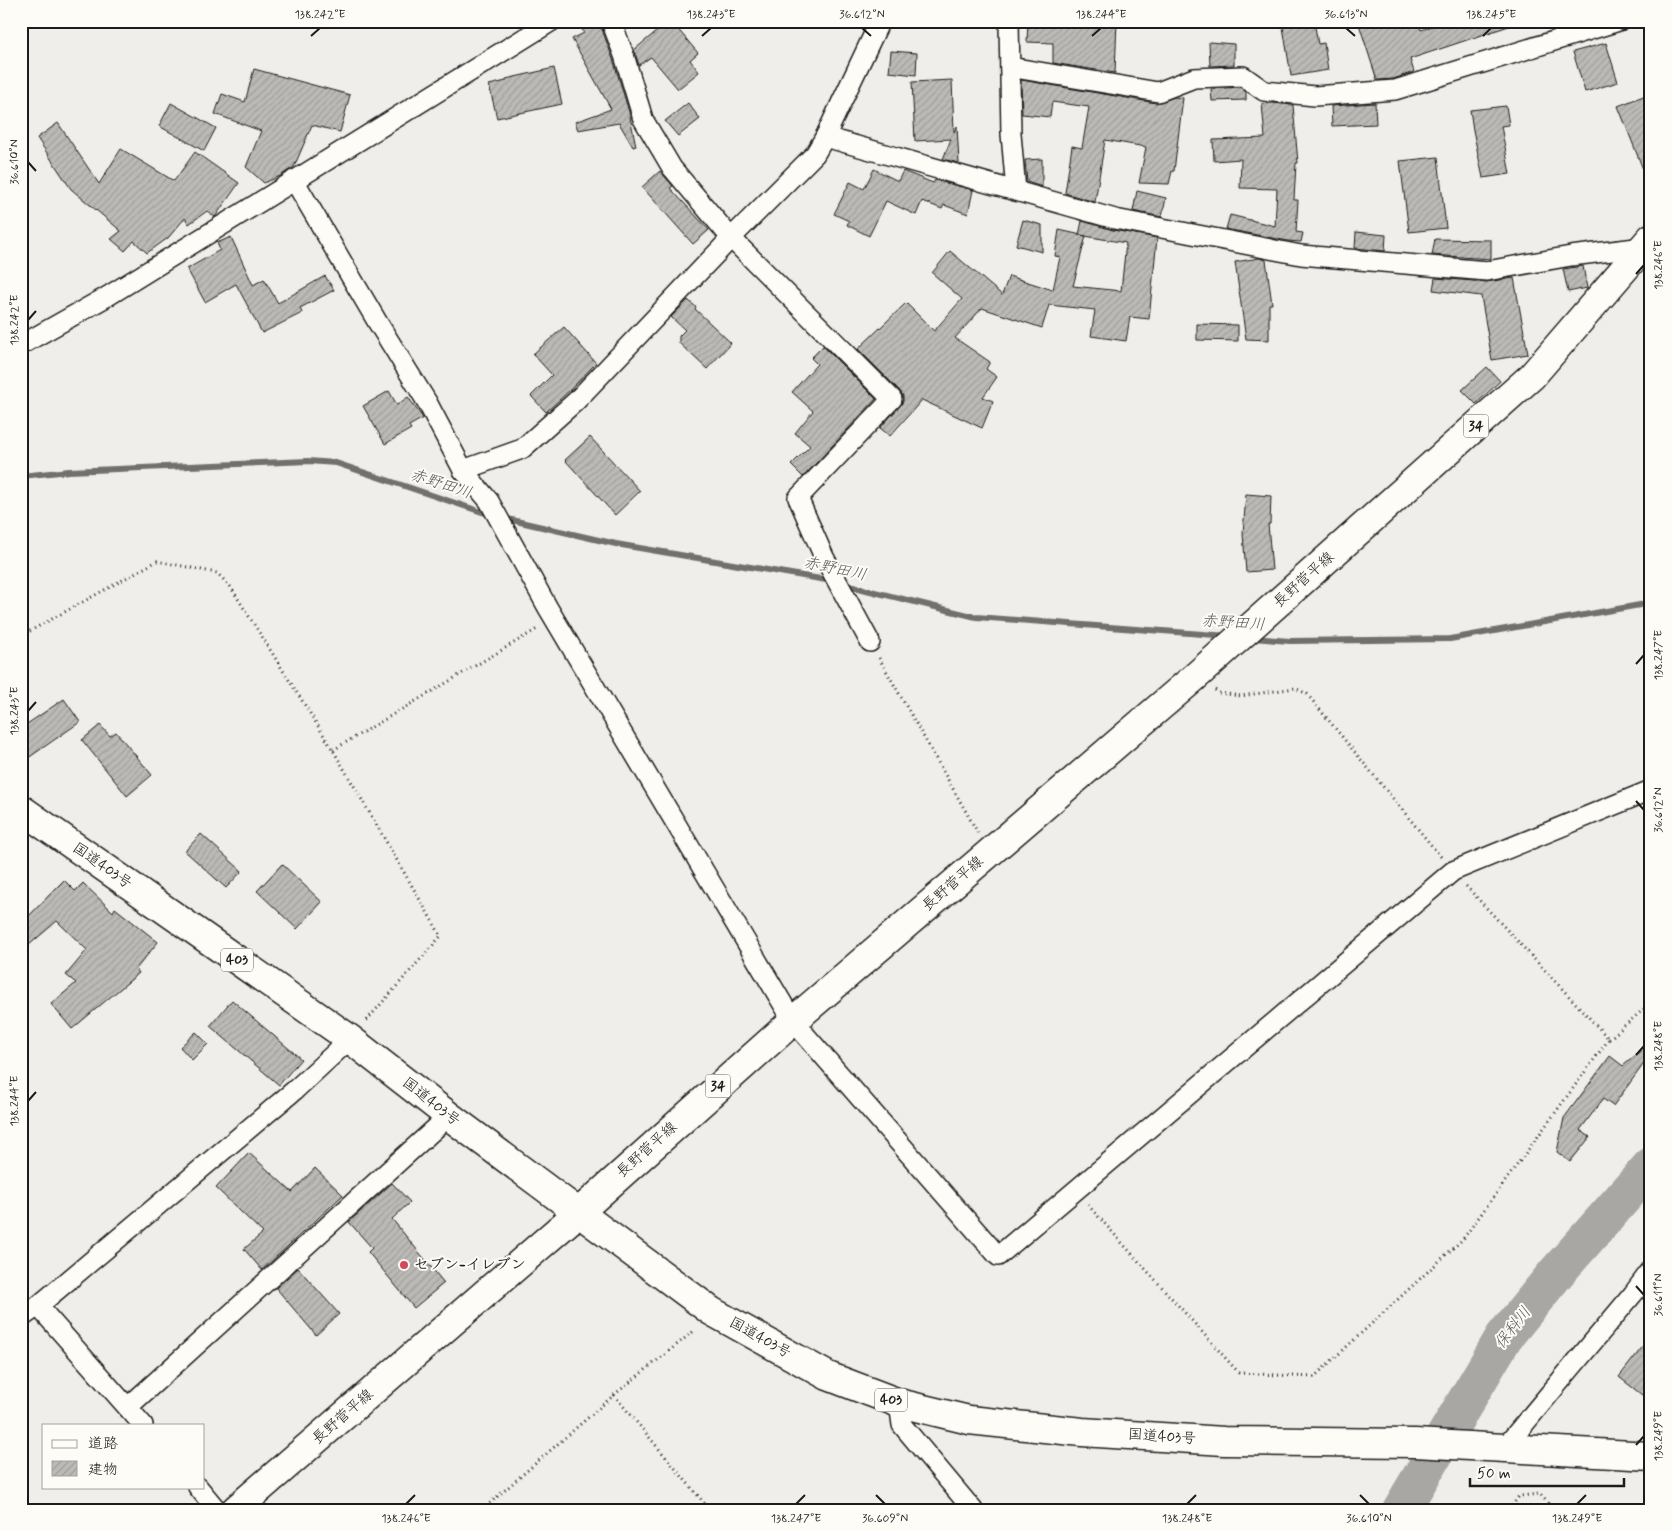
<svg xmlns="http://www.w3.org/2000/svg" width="1672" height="1531" font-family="Mynerve,'Klee One',sans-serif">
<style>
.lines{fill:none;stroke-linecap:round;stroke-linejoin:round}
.stream{stroke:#706f6d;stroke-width:6}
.river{stroke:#a8a7a3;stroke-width:38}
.building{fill:url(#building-hatch);stroke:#1c1c1c}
.minor-casing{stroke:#1c1c1c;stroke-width:22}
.primary-casing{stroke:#1c1c1c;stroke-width:31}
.trunk-casing{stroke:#1c1c1c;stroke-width:31}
.path{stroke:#1c1c1c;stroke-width:3;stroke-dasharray:1 4;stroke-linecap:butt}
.minor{stroke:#fdfcf7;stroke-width:19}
.primary{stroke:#fdfcf7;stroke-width:28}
.trunk{stroke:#fdfcf7;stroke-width:28}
.ticks{fill:none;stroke:#1c1c1c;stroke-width:2}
.poi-dot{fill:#d1495b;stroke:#fdfcf7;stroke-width:2}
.labels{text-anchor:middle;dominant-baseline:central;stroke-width:4;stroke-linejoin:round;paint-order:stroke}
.shield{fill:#fdfcf7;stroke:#605f5e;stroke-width:1}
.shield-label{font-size:14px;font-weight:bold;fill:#1c1c1c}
.street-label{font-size:15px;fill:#1c1c1c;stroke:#fdfcf7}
.poi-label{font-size:15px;font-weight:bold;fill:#1c1c1c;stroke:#fdfcf7;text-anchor:start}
.water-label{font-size:16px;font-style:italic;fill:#5b5b59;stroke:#fdfcf7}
.neatline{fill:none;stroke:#1c1c1c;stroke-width:2}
.ticks-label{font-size:12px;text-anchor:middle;fill:#1c1c1c}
</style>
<defs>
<pattern id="building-hatch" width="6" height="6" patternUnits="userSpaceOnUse" patternTransform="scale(1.25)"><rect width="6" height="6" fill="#bbbab6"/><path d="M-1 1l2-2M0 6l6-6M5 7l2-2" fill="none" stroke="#a09f9c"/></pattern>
</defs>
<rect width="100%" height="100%" fill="#f0eeea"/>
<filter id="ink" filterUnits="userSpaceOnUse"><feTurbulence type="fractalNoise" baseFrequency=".02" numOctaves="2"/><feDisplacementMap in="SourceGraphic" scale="10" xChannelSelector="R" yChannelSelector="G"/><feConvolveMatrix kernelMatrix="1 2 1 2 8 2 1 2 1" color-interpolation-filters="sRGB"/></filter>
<g filter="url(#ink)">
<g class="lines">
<g class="stream">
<path d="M21,476L69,471L308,461L336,463L491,515"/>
<path d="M503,518L616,544L832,581"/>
<path d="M842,584L976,617L1229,636"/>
<path d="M1252,638L1290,641L1450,639L1651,603"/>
</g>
<path class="river" d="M1401,1510L1504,1337L1557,1272L1651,1166"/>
</g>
<g class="building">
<path d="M577,21H599L600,24L613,59L629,112L636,146L633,147L619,123L578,130L575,122L611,109L572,39L584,33Z"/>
<path d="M669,21H671L698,53L690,60L699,72L678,89L651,57L639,65L634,50Z"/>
<path d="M1028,21H1117L1115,73L1053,63V43L1027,42Z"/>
<path d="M1282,21H1314L1318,44L1324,43L1328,70L1291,76Z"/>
<path d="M1358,21H1418L1421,30L1447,21H1514L1515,24L1410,59L1414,72L1393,79L1377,80Z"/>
<path d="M1209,42L1234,44V65L1210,66Z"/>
<path d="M1606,43L1618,82L1585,92L1573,52Z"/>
<path d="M891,51L917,53L916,75L889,72Z"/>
<path d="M554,68L562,104L497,118L489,85L506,81V79Z"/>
<path d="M254,69L350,95L340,132L312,125L294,167L280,176L264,183L246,167L261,131L215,114L222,94L245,102Z"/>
<path d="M952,80L954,132L957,126L959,163L943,159L951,139L915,141L912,82Z"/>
<path d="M1021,80L1156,103L1175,97L1183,98L1174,171H1172L1169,184L1139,183L1146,147L1105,140L1095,202L1065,193L1072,146L1082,148L1089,107L1052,102L1050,117L1022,114Z"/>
<path d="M1240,87L1246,92V100L1212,101L1211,89Z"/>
<path d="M1651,93V187H1650L1618,106Z"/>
<path d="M171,103L216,128L204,151L159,126Z"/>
<path d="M688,103L700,119L678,136L665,121Z"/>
<path d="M1272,103L1293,105L1298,163H1296L1294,200H1298L1296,232L1303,233L1301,242L1288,241L1226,229L1230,215L1275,226L1277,189L1240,188L1241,159L1214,161L1213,140L1265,138L1262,104Z"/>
<path d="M1375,103L1376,124L1332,126L1331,106Z"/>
<path d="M1506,106L1509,125L1501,126L1510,174L1483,178L1473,130L1470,110Z"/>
<path d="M58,123L99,184L121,149L174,181L195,152L239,183L215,217L207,211L189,224L185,218L168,238L147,253L134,241L125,251L111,239L121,231L71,189L37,138Z"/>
<path d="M1438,157L1446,228L1409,232L1400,161Z"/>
<path d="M1042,159V187L1027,182L1025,160Z"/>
<path d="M874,169L898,181L903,171L933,183L935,180L973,190L968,214L944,205L942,209L922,201L916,215L886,201L869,236L847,225L849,221L834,214L850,182L864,189Z"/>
<path d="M660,171L673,186L670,188L709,230L693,244L642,187Z"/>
<path d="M1137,191L1166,198L1162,217L1133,211Z"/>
<path d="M1023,220L1042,225V252L1016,245Z"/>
<path d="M1082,221L1113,230L1157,238L1149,319L1130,317L1126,341L1091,336L1095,310L1049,305L1042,328L982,308L955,338L990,362L986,369L997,377L983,397L993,401L982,428L922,400L890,436L880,428L900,406L903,401V396L900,391L858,349L906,303L934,331L962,299L932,273L950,251L1002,295L1009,276L1053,290L1060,257L1055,256L1059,230L1086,236L1073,286L1121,291L1126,243L1079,235Z"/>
<path d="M1356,232L1386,235L1385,251L1355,248Z"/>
<path d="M231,237L253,285L264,279L278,303L325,276L334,290L300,308L302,313L262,333L236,284L205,302L187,269L220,250L217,243Z"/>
<path d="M1435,239L1491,240V259L1432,255Z"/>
<path d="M1259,258L1266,260L1272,304H1269V340L1246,339L1235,262Z"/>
<path d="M1583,266L1587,288L1568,292L1563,269Z"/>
<path d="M1435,278L1486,282L1514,278L1528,354L1492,360L1481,296L1433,290Z"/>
<path d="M688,300L696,307L695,309L731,343L707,369L679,343V336L685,330L671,317Z"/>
<path d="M1197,324L1238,325V341L1197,340Z"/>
<path d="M564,327L596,363L570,390L546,412L531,396L552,375L533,354Z"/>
<path d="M823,346L876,399L803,477L791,465L810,446L795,433L813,411L792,392L817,364L811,358Z"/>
<path d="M1487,367L1500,381L1476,404L1462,390Z"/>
<path d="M389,391L397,405L408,397L423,418L409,426L411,429L385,444L363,406Z"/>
<path d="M590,437L640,491L615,515L565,460Z"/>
<path d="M1246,494L1271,496L1270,524H1268L1272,570L1246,572L1243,534Z"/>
<path d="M64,699L80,722L21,763V728Z"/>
<path d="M100,725L110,736L116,732L152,775L127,796L82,740Z"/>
<path d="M201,834L242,871L226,888L185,851Z"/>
<path d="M282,864L322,902L297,929L257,891Z"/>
<path d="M64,880L75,891L83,883L113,912L115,908L158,942L136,969L139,973L72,1029L51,1004L76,983L66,975L87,950L57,921L29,945L21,938V924Z"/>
<path d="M232,1000L301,1059L279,1085L210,1026Z"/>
<path d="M196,1032L208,1044L192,1060L180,1047Z"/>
<path d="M1651,1042V1054L1613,1106L1603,1099L1580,1130L1590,1137L1570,1162L1557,1152L1564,1118L1610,1056L1623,1066Z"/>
<path d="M249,1153L292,1192L315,1168L343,1195L262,1270L244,1249L263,1233L216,1188Z"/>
<path d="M392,1183L410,1202L392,1219L444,1283L414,1308L368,1252L372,1248L349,1222Z"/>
<path d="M298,1268L339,1314L316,1335L276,1288Z"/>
<path d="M1651,1336V1402L1619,1377Z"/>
</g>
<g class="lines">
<g class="minor-casing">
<g id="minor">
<path d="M611,21L624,55L643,119L672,168L731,238L892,399L798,498L824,557L870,642"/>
<path d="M1009,21L1011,134L1016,191"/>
<path d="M1010,67L1158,92L1194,78L1243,76L1264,91L1315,96L1395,90L1619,21"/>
<path d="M825,137L1115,219L1301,255L1487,271L1571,256L1644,247"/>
<path d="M294,180L378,323L427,402L463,470L489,501L548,608L793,1021L998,1256L1453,871L1651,790"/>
<path d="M21,345L108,296L552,21"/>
<path d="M463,470L522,449L576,401L731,238L815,154L825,137L880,21"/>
<path d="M38,1306L143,1425"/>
<path d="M21,1318L38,1306L296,1089L350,1039"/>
<path d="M899,1403L902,1425L973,1510"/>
<path d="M128,1407L449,1116"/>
<path d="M1505,1447L1633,1294L1651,1270"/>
<path d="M198,1487L217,1510"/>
</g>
</g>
<g class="primary-casing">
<path id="primary" d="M235,1510L578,1213L793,1021L1196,676L1532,376L1651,238"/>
</g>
<g class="trunk-casing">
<path id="trunk" d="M21,809L350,1039L449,1116L711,1311L828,1376L899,1403L969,1420L1082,1432L1224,1441L1415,1443L1651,1456"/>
</g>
<g class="path">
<path d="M21,636L157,561L217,573L230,586L333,750L441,936L366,1021"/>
<path d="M879,658L978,833"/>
<path d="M1215,690L1219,693L1241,696L1295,688L1307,694L1441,857"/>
<path d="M333,750L539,628"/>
<path d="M1609,1039L1651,1003"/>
<path d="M1088,1205L1239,1373L1314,1377L1463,1239L1609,1039L1466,886"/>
<path d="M614,1395L710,1510"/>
<path d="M482,1510L614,1395L694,1331"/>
<path d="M1509,1510L1519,1496L1540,1494L1554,1510"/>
</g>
<use href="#minor" class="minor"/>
<use href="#primary" class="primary"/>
<use href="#trunk" class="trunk"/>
</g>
</g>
<path class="ticks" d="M862,28L871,36M1346,28L1355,36M311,36L320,28M702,36L711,28M1092,36L1101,28M1483,36L1491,28M28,162L36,171M1636,274L1644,265M28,320L36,311M1636,664L1644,655M28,711L36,702M1636,801L1644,810M1636,1055L1644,1046M28,1101L36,1092M1636,1286L1644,1295M1636,1445L1644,1436M876,1495L885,1504M1360,1495L1369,1504M406,1504L415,1495M796,1504L805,1495M1187,1504L1196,1495M1577,1504L1586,1495"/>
<circle class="poi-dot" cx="404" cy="1265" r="5"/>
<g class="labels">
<g class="shield">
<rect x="1463.5" y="414.5" width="25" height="23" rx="4"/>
<rect x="221" y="948.5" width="32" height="23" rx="4"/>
<rect x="705.5" y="1074.5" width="25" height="23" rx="4"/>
<rect x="875" y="1388.5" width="32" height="23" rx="4"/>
</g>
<g class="shield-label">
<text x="1476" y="426">34</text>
<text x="237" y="960">403</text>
<text x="718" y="1086">34</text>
<text x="891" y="1400">403</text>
</g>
<g class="street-label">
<text transform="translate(1304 580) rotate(-42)">長野菅平線</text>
<text transform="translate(102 866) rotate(35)">国道403号</text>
<text transform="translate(953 884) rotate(-41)">長野菅平線</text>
<text transform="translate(431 1102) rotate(38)">国道403号</text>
<text transform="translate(647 1150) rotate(-42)">長野菅平線</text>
<text transform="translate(760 1338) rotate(29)">国道403号</text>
<text transform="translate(343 1417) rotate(-41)">長野菅平線</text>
<text transform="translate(1162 1437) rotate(4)">国道403号</text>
</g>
<g class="poi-label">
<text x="414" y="1265">セブン-イレブン</text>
</g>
<g class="water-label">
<text transform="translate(441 484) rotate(18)">赤野田川</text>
<text transform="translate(835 569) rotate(12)">赤野田川</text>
<text transform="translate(1233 623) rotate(4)">赤野田川</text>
<text transform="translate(1513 1328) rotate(-52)">保科川</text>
</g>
</g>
<rect width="1672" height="1531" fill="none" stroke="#fdfcf7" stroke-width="55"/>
<rect x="42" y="1424" width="162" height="65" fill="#fdfcf7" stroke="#a3a29f"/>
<rect x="52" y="1440" width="25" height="8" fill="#fdfcf7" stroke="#a3a29f"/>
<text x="88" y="1448" font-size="15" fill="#1c1c1c">道路</text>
<rect x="52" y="1461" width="25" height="15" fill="url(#building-hatch)" stroke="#a3a29f"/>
<text x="88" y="1474" font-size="15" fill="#1c1c1c">建物</text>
<path d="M1470 1478v8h154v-8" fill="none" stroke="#1c1c1c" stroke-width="2.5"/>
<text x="1477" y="1478" font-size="15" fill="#1c1c1c" stroke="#fdfcf7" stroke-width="4" paint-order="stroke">50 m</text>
<rect x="28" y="28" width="1616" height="1476" class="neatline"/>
<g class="ticks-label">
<text x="320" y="18">138.242°E</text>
<text x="711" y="18">138.243°E</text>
<text x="862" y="18">36.612°N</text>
<text x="1101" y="18">138.244°E</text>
<text x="1346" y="18">36.613°N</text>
<text x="1491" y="18">138.245°E</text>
<text transform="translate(14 162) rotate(-90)" y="4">36.610°N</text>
<text transform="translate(1658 265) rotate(-90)" y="4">138.246°E</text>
<text transform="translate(14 320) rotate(-90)" y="4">138.242°E</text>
<text transform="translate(1658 655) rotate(-90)" y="4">138.247°E</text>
<text transform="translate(14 711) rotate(-90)" y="4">138.243°E</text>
<text transform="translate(1658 810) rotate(-90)" y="4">36.612°N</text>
<text transform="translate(1658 1046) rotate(-90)" y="4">138.248°E</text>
<text transform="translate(14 1101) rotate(-90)" y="4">138.244°E</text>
<text transform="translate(1658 1295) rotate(-90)" y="4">36.611°N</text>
<text transform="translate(1658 1436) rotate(-90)" y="4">138.249°E</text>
<text x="406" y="1522">138.246°E</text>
<text x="796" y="1522">138.247°E</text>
<text x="885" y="1522">36.609°N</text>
<text x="1187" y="1522">138.248°E</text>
<text x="1369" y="1522">36.610°N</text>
<text x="1577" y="1522">138.249°E</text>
</g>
</svg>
